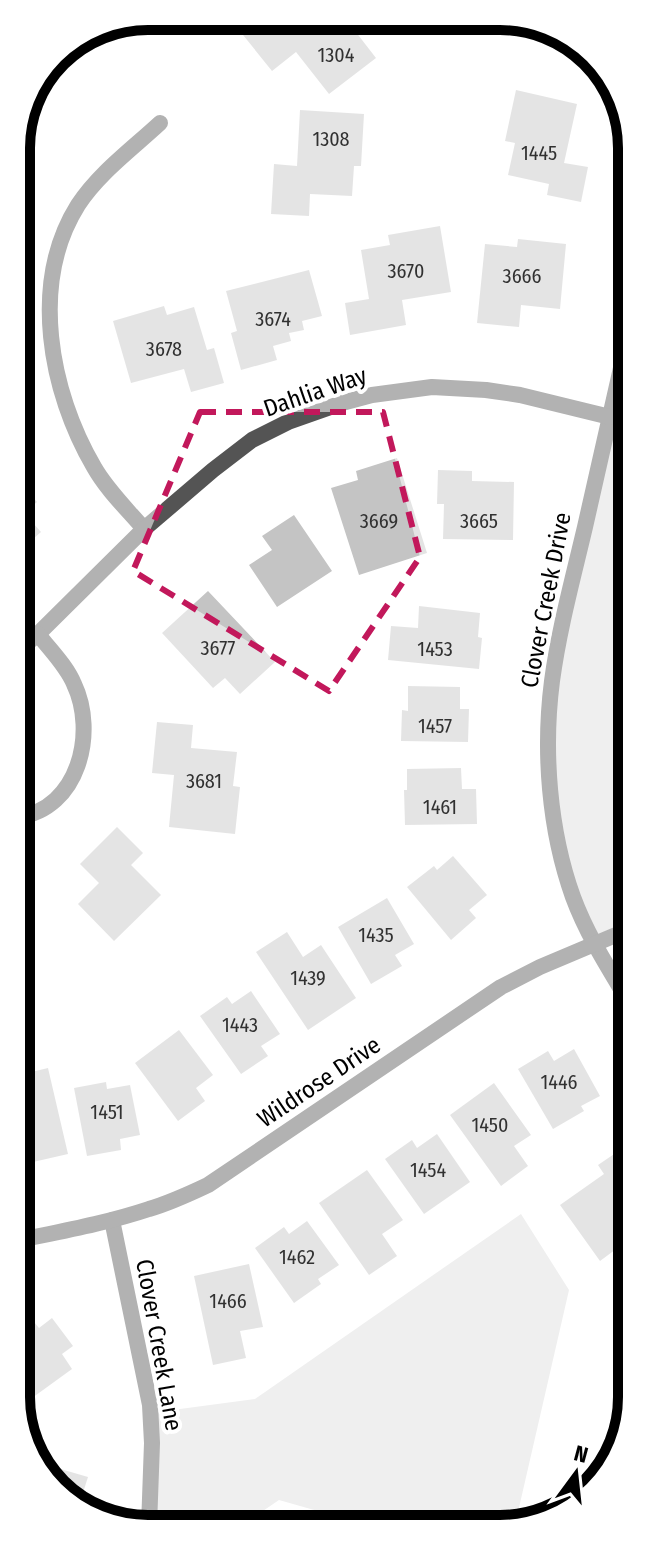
<svg xmlns="http://www.w3.org/2000/svg" width="648" height="1545" font-family="'Fira Sans Condensed',sans-serif">
<style>
.green{fill:#dbdbdb}
.building{fill:#c4c4c4}
.lines{fill:none;stroke-linecap:round;stroke-linejoin:round}
.minor{stroke:#545454;stroke-width:16}
.marked{fill:none;stroke:#c2185b;stroke-width:6;stroke-dasharray:16 10;stroke-linejoin:round}
.labels{text-anchor:middle;dominant-baseline:central;stroke-width:8;stroke-linejoin:round;paint-order:stroke}
.number-label{font-size:20px;fill:#313131}
.street-label{font-size:24px;fill:#000;stroke:#fff}
.rim{fill:none;stroke:#000;stroke-width:10}
</style>
<rect width="100%" height="100%" fill="#fff"/>
<g class="green">
<path d="M628,337L630,929L595,945L564,865L550,710Z"/>
<path d="M521,1214L569,1290L515,1525H367L279,1500L241,1526H149L150,1413L255,1399Z"/>
</g>
<g class="building">
<path d="M256,17H276L283,26L294,17H334L339,23L345,18L376,58L329,94L296,52L272,71L239,30Z"/>
<path d="M516,90L577,104L564,163L588,167L581,202L547,195L549,184L508,175L515,143L505,141Z"/>
<path d="M34,103L41,105L31,142L16,138Z"/>
<path d="M300,110L364,114L361,166H354L352,196L310,194L309,216L271,214L274,164L297,166Z"/>
<path d="M440,226L451,292L402,300L406,325L350,335L345,303L369,299L361,250L390,245L388,235Z"/>
<path d="M518,239L566,244L560,309L521,305L519,327L477,323L485,244L517,247Z"/>
<path d="M309,270L322,316L302,321L304,330L289,333L291,341L273,346L277,360L241,370L231,333L237,331L226,291Z"/>
<path d="M164,306L167,315L194,307L207,350L214,348L224,383L191,392L184,369L131,383L113,321Z"/>
<path d="M397,458L427,553L359,575L331,488L358,480L356,471Z"/>
<path d="M438,470L472,471V481L514,482L513,540L443,539L444,504H437Z"/>
<path d="M17,479L37,502L24,513L41,532L18,552Z"/>
<path d="M294,515L332,571L277,607L249,565L272,550L262,536Z"/>
<path d="M208,591L275,662L240,694L225,678L213,688L162,633Z"/>
<path d="M419,606L480,613L478,637L482,638L479,669L388,660L391,626L418,628Z"/>
<path d="M408,686L460,687V709H469L468,742L401,741L402,710L408,711Z"/>
<path d="M157,722L193,725L191,748L237,752L233,786L240,787L235,834L169,827L174,775L152,773Z"/>
<path d="M461,768L462,789H476L477,824L405,825L404,790H407V769Z"/>
<path d="M117,827L143,853L131,865L161,895L114,941L78,904L99,883L80,864Z"/>
<path d="M453,856L487,895L469,910L476,918L451,940L407,887L434,866L437,870Z"/>
<path d="M19,884L25,885L21,927H19Z"/>
<path d="M387,898L414,944L395,955L402,966L371,984L338,927Z"/>
<path d="M287,932L303,957L321,945L356,998L308,1030L256,952Z"/>
<path d="M251,991L280,1034L261,1046L268,1056L241,1074L200,1016L227,997L232,1004Z"/>
<path d="M179,1030L213,1075L196,1088L205,1101L178,1121L135,1063Z"/>
<path d="M574,1049L600,1096L581,1106L584,1111L553,1129L518,1069L548,1051L554,1061Z"/>
<path d="M48,1068L68,1154L20,1165L19,1101L21,1100L19,1075Z"/>
<path d="M106,1082L107,1089L130,1085L140,1135L120,1139L121,1150L87,1156L74,1088Z"/>
<path d="M494,1083L531,1135L514,1146L528,1166L501,1186L450,1115Z"/>
<path d="M437,1134L470,1182L424,1214L385,1159L412,1140L417,1148Z"/>
<path d="M626,1146L631,1152V1238L600,1261L560,1205L604,1174L598,1165Z"/>
<path d="M367,1170L403,1220L382,1234L397,1256L369,1275L319,1203Z"/>
<path d="M307,1221L339,1265L318,1279L321,1284L294,1303L255,1248L284,1227L289,1234Z"/>
<path d="M249,1264L263,1327L240,1331L246,1358L213,1365L194,1276Z"/>
<path d="M52,1318L73,1346L62,1354L72,1369L32,1398L20,1382V1323L24,1329L34,1322L39,1328Z"/>
<path d="M618,1369H632V1406L620,1434Z"/>
<path d="M40,1463L88,1477L79,1505L60,1496Z"/>
</g>
<g class="lines">
<g class="minor">
<path d="M628,337C614,400 599,463 585,527C573,578 559,629 552,681C543,751 549,830 573,897C587,935 609,969 630,1004"/>
<path d="M144,529C127,509 107,490 94,467C50,392 29,283 78,205C99,173 132,149 160,123"/>
<path d="M18,651L38,634L144,529L213,470L252,440L288,422L342,403L372,395L432,387L486,390L520,395L610,417"/>
<path d="M18,817C79,809 97,732 74,684C66,665 50,650 38,634"/>
<path d="M112,1220L150,1405L152,1443L149,1526"/>
<path d="M20,1240C63,1231 107,1223 149,1209C170,1203 189,1194 208,1185L501,987L540,967L630,929"/>
</g>
</g>
<path d="M0 0H648V1545H0ZM200,412H383L420,557L329,691L133,571Z" fill="#fff" fill-opacity=".55" fill-rule="evenodd"/>
<path class="marked" d="M200,412H383L420,557L329,691L133,571Z"/>
<g class="labels">
<g class="number-label">
<text x="336" y="55">1304</text>
<text x="331" y="139">1308</text>
<text x="539" y="153">1445</text>
<text x="406" y="271">3670</text>
<text x="522" y="276">3666</text>
<text x="273" y="319">3674</text>
<text x="164" y="349">3678</text>
<text x="379" y="521">3669</text>
<text x="479" y="521">3665</text>
<text x="218" y="648">3677</text>
<text x="435" y="649">1453</text>
<text x="435" y="726">1457</text>
<text x="204" y="781">3681</text>
<text x="440" y="807">1461</text>
<text x="376" y="935">1435</text>
<text x="308" y="978">1439</text>
<text x="240" y="1025">1443</text>
<text x="559" y="1082">1446</text>
<text x="107" y="1112">1451</text>
<text x="490" y="1125">1450</text>
<text x="428" y="1170">1454</text>
<text x="297" y="1257">1462</text>
<text x="228" y="1301">1466</text>
</g>
<g class="street-label">
<text transform="translate(315 392) rotate(-19)">Dahlia Way</text>
<text transform="translate(546 600) rotate(-79)">Clover Creek Drive</text>
<text transform="translate(319 1082) rotate(-34)">Wildrose Drive</text>
<text transform="translate(159 1345) rotate(80)">Clover Creek Lane</text>
</g>
</g>
<path d="M0 0H648V1545H0ZM148 30H500A118 118 0 0 1 618 148V1397A118 118 0 0 1 500 1515H148A118 118 0 0 1 30 1397V148A118 118 0 0 1 148 30Z" fill="#fff" fill-rule="evenodd"/>
<path class="rim" d="M148 30H500A118 118 0 0 1 618 148V1397A118 118 0 0 1 500 1515H148A118 118 0 0 1 30 1397V148A118 118 0 0 1 148 30Z"/>
<g transform="translate(576 1473) rotate(15)" stroke="#ffffff" stroke-width="6" paint-order="stroke">
<path d="M0-6L14 30L0 20L-14 30Z" fill="#000000"/>
<text y="-12" font-size="22" font-weight="bold" text-anchor="middle" fill="#000000">N</text>
</g>
</svg>
